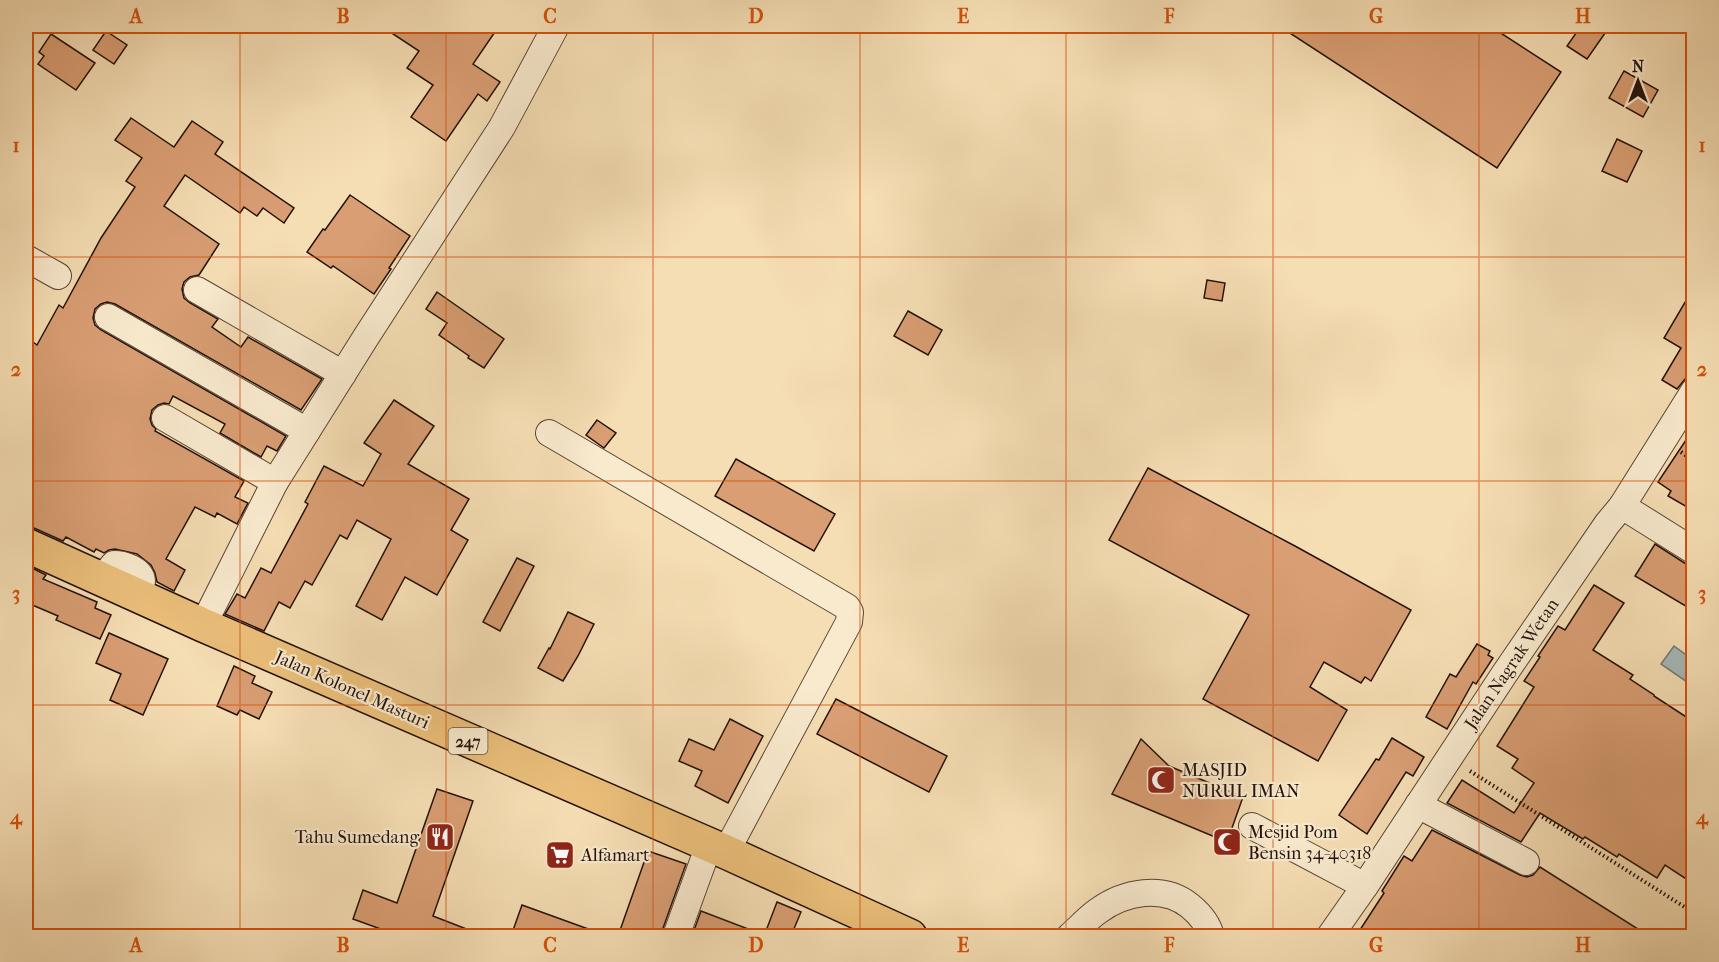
<svg xmlns="http://www.w3.org/2000/svg" width="1719" height="962" font-family="'IM FELL French Canon',serif">
<style>
.water{fill:#a3b9b9;stroke:#707673;stroke-width:1.5}
.building{fill:#d99e73;stroke:#23110a;stroke-width:1.5}
.lines{fill:none;stroke-linecap:round;stroke-linejoin:round}
.minor-casing{stroke:#584434;stroke-width:28}
.major-casing{stroke:#23110a;stroke-width:36}
.path{stroke:#23110a;stroke-width:4;stroke-dasharray:1.5 3;stroke-linecap:butt}
.minor{stroke:#f9eace;stroke-width:26}
.major{stroke:#ebbf7a;stroke-width:33}
.grid{fill:none;stroke:#d4520c;stroke-width:1.5;stroke-opacity:0.55}
.labels{text-anchor:middle;dominant-baseline:central;stroke-width:4.5;stroke-linejoin:round;paint-order:stroke}
.shield{fill:#f9eace;stroke:#635245;stroke-width:1.5}
.shield-label{font-size:16px;font-weight:bold;fill:#23110a}
.street-label{font-size:18px;fill:#23110a;stroke:#f9eace}
.poi-label{font-size:18px;fill:#23110a;stroke:#f9eace;text-anchor:start}
.neatline{fill:none;stroke:#d4520c;stroke-width:2}
.grid-label{font-size:20px;text-anchor:middle;font-weight:bold;fill:#d4520c}
</style>
<rect width="100%" height="100%" fill="#f6deb4"/>
<filter id="stains"><feTurbulence type="fractalNoise" baseFrequency=".00333" numOctaves="4"/><feColorMatrix values="0 0 0 0 .2 0 0 0 0 .09 0 0 0 0 .02 0 0 0 .5 -.17"/></filter>
<radialGradient id="worn" r=".72"><stop offset=".6" stop-color="#630" stop-opacity="0"/><stop offset="1" stop-color="#630" stop-opacity=".3"/></radialGradient>
<path class="water" d="M1674,646L1693,660V686L1661,664Z"/>
<g class="building">
<path d="M381,26H499L473,64L500,82L487,101L478,94L446,141L411,117L433,85L407,68L419,51Z"/>
<path d="M1279,26H1490L1561,72L1497,168Z"/>
<path d="M1581,26H1610L1587,59L1567,46Z"/>
<path d="M106,31L127,45L114,64L93,50Z"/>
<path d="M51,34L95,63L76,90L38,64L44,56L39,52Z"/>
<path d="M1624,71L1658,90L1643,117L1609,98Z"/>
<path d="M131,118L174,147L192,121L223,142L215,154L294,208L284,223L263,208L257,216L244,207L240,213L185,175L164,206L219,244L199,275L190,277L184,282L182,289L184,298L190,303L218,319L212,327L241,347L248,337L322,379L301,410L115,304L107,302L101,304L95,309L93,318L95,325L101,330L286,436L277,451L267,446L261,457L220,433L225,424L173,396L169,404L164,403L158,405L152,410L150,419L152,425L156,429L155,431L244,481L235,497L248,503L237,524L217,513L215,517L195,507L166,559L185,570L174,591L157,582L155,573L151,565L137,554L115,549L109,550L104,553L96,549L94,552L66,537L63,541L34,528L26,526V355L33,342L37,345L59,305L63,308L101,238L135,187L126,181L142,158L115,140Z"/>
<path d="M1617,139L1642,151L1627,182L1602,171Z"/>
<path d="M350,195L410,236L389,268L391,269L374,294L333,266L331,268L307,252L323,229L325,230Z"/>
<path d="M1207,280L1225,283L1222,301L1204,298Z"/>
<path d="M1694,287V376L1686,378L1677,389L1662,380L1681,348L1664,338Z"/>
<path d="M437,292L504,339L484,368L468,358L469,356L439,335L447,323L426,309Z"/>
<path d="M908,311L942,330L928,355L894,336Z"/>
<path d="M394,400L434,426L408,464L469,499L451,530L468,540L437,595L405,577L382,620L356,606L391,539L357,520L347,539L340,535L312,585L305,581L290,608L279,602L264,631L225,614L237,594L245,598L261,568L271,573L308,504L305,502L324,466L363,486L381,454L364,443Z"/>
<path d="M597,420L616,433L604,448L586,435Z"/>
<path d="M1694,428V511L1668,496L1671,491L1658,482Z"/>
<path d="M736,459L835,514L814,551L715,496Z"/>
<path d="M1148,468L1295,546L1411,610L1371,681L1365,677L1361,683L1324,662L1310,687L1347,710L1318,761L1203,699L1249,615L1109,540Z"/>
<path d="M1655,544L1686,564L1694,566V611L1635,576Z"/>
<path d="M517,558L534,566L500,631L483,622Z"/>
<path d="M26,565L46,575L43,579L97,602L95,608L111,615L100,639L56,620L58,616L30,604L26,613Z"/>
<path d="M1594,585L1624,603L1593,650L1633,675L1630,679L1654,695V696L1694,722V884L1665,865L1657,878L1619,854L1617,857L1585,837L1583,839L1540,813L1521,842L1447,803L1462,780L1514,813L1534,783L1512,768L1518,759L1497,746L1534,687L1524,681L1540,657L1538,656L1558,626L1565,630Z"/>
<path d="M568,612L594,624L578,656L563,681L538,668L549,648L550,649Z"/>
<path d="M109,633L168,659L143,715L110,700L121,674L96,663Z"/>
<path d="M1477,644L1490,651L1488,655L1493,658L1476,684L1473,682L1447,729L1426,717L1450,674L1456,677Z"/>
<path d="M234,666L255,676L252,683L272,692L259,719L240,710L237,715L217,706Z"/>
<path d="M836,699L947,756L929,792L817,734Z"/>
<path d="M730,719L763,736L728,803L695,786L702,771L679,761L689,739L714,750Z"/>
<path d="M1392,738L1424,757L1413,776L1406,772L1367,834L1339,815L1376,759L1379,760Z"/>
<path d="M1141,739L1169,766L1243,797L1227,842L1112,794Z"/>
<path d="M437,789L473,801L433,916L482,935V936H400L353,919L363,890L397,903Z"/>
<path d="M1432,830L1520,875L1527,877L1533,875L1540,867L1649,936H1356L1384,893L1382,891L1404,856L1412,861Z"/>
<path d="M648,851L686,864L662,931L661,936H618Z"/>
<path d="M777,902L801,912L791,936H764Z"/>
<path d="M522,905L602,934L601,936H511Z"/>
<path d="M701,911L764,935V936H692Z"/>
</g>
<g class="lines">
<g class="minor-casing">
<g id="minor">
<path d="M26,258L58,276"/>
<path d="M197,290L343,374"/>
<path d="M108,317L307,431"/>
<path d="M165,418L275,482"/>
<path d="M549,433L847,607L850,612L849,622L726,852"/>
<path d="M1622,506L1694,551"/>
<path d="M101,579L114,564C123,564 141,569 142,581C142,586 139,591 137,596"/>
<path d="M203,625L275,482L366,337L502,127L556,26"/>
<path d="M1418,805L1526,862"/>
<path d="M1252,826L1365,886"/>
<path d="M676,936L709,845"/>
<path d="M1070,936C1079,928 1088,918 1098,911C1124,892 1163,884 1190,906C1201,915 1208,924 1211,936"/>
<path d="M1330,936L1365,886L1505,673L1607,524L1622,506L1694,391"/>
</g>
</g>
<g class="major-casing">
<path id="major" d="M26,545L203,625L726,852L910,936"/>
</g>
<g class="path">
<path d="M1681,452L1694,461"/>
<path d="M1470,771L1694,913"/>
</g>
<use href="#minor" class="minor"/>
<use href="#major" class="major"/>
</g>
<path class="grid" d="M240,26V936M446,26V936M653,26V936M860,26V936M1066,26V936M1273,26V936M1479,26V936M26,257H1694M26,481H1694M26,705H1694"/>
<defs>
<g id="mosque-square" transform="scale(1.5)"><rect x="-9" y="-9" width="18" height="18" rx="4" fill="#8f2418" stroke="#f9eace"/><path d="M3.5-4.9A6 6 0 1 0 3.5 4.9A5 5 0 1 1 3.5-4.9Z" fill="#fff"/></g>
<g id="restaurant-square" transform="scale(1.5)"><rect x="-9" y="-9" width="18" height="18" rx="4" fill="#8f2418" stroke="#f9eace"/><path d="M-5-6h1v4h1v-4h1v4h1v-4h1v5L-1.5 .5V6h-2V.5L-5-1ZM5-6V6H3V1.5H1.5Q1.5-4 5-6Z" fill="#fff"/></g>
<g id="supermarket-square" transform="scale(1.5)"><rect x="-9" y="-9" width="18" height="18" rx="4" fill="#8f2418" stroke="#f9eace"/><path d="M-6-5.5h2.5l.6 2H6L4.5 2H-2.5L-4.4-4H-6ZM-1.5 3.2a1.3 1.3 0 1 0 .1 0ZM3 3.2a1.3 1.3 0 1 0 .1 0Z" fill="#fff"/></g>
</defs>
<g fill-rule="evenodd">
<use href="#mosque-square" x="1161" y="780"/>
<use href="#restaurant-square" x="440" y="837"/>
<use href="#mosque-square" x="1227" y="842"/>
<use href="#supermarket-square" x="560" y="855"/>
</g>
<g class="labels">
<rect class="shield" x="448.5" y="728" width="39" height="26" rx="4.5"/>
<g class="shield-label">
<text x="468" y="741">247</text>
</g>
<g class="street-label">
<text transform="translate(1512 664) rotate(-56)">Jalan Nagrak Wetan</text>
<text transform="translate(352 690) rotate(24)">Jalan Kolonel Masturi</text>
</g>
<g class="poi-label">
<text x="1182" y="770">MASJID<tspan x="1182" dy="21">NURUL IMAN</tspan></text>
<text x="1248" y="832">Mesjid Pom<tspan x="1248" dy="21">Bensin 34-40318</tspan></text>
<text x="419" y="837" text-anchor="end">Tahu Sumedang</text>
<text x="581" y="855">Alfamart</text>
</g>
</g>
<rect width="1719" height="962" fill="none" stroke="#f6deb4" stroke-width="66"/>
<g transform="translate(1638 81)" stroke="#f9eace" stroke-width="4.5" paint-order="stroke">
<path d="M0-4.5L10 22L0 15L-10 22Z" fill="#23110a"/>
<text y="-9" font-size="16" font-weight="bold" text-anchor="middle" fill="#23110a">N</text>
</g>
<rect x="33" y="33" width="1653" height="896" class="neatline"/>
<g class="grid-label">
<text x="136" y="23">A</text>
<text x="343" y="23">B</text>
<text x="550" y="23">C</text>
<text x="756" y="23">D</text>
<text x="963" y="23">E</text>
<text x="1169" y="23">F</text>
<text x="1376" y="23">G</text>
<text x="1583" y="23">H</text>
<text x="16" y="152">1</text>
<text x="1702" y="152">1</text>
<text x="16" y="376">2</text>
<text x="1702" y="376">2</text>
<text x="16" y="600">3</text>
<text x="1702" y="600">3</text>
<text x="16" y="824">4</text>
<text x="1702" y="824">4</text>
<text x="136" y="952">A</text>
<text x="343" y="952">B</text>
<text x="550" y="952">C</text>
<text x="756" y="952">D</text>
<text x="963" y="952">E</text>
<text x="1169" y="952">F</text>
<text x="1376" y="952">G</text>
<text x="1583" y="952">H</text>
</g>
<rect width="100%" height="100%" filter="url(#stains)"/>
<rect width="100%" height="100%" fill="url(#worn)"/>
</svg>
